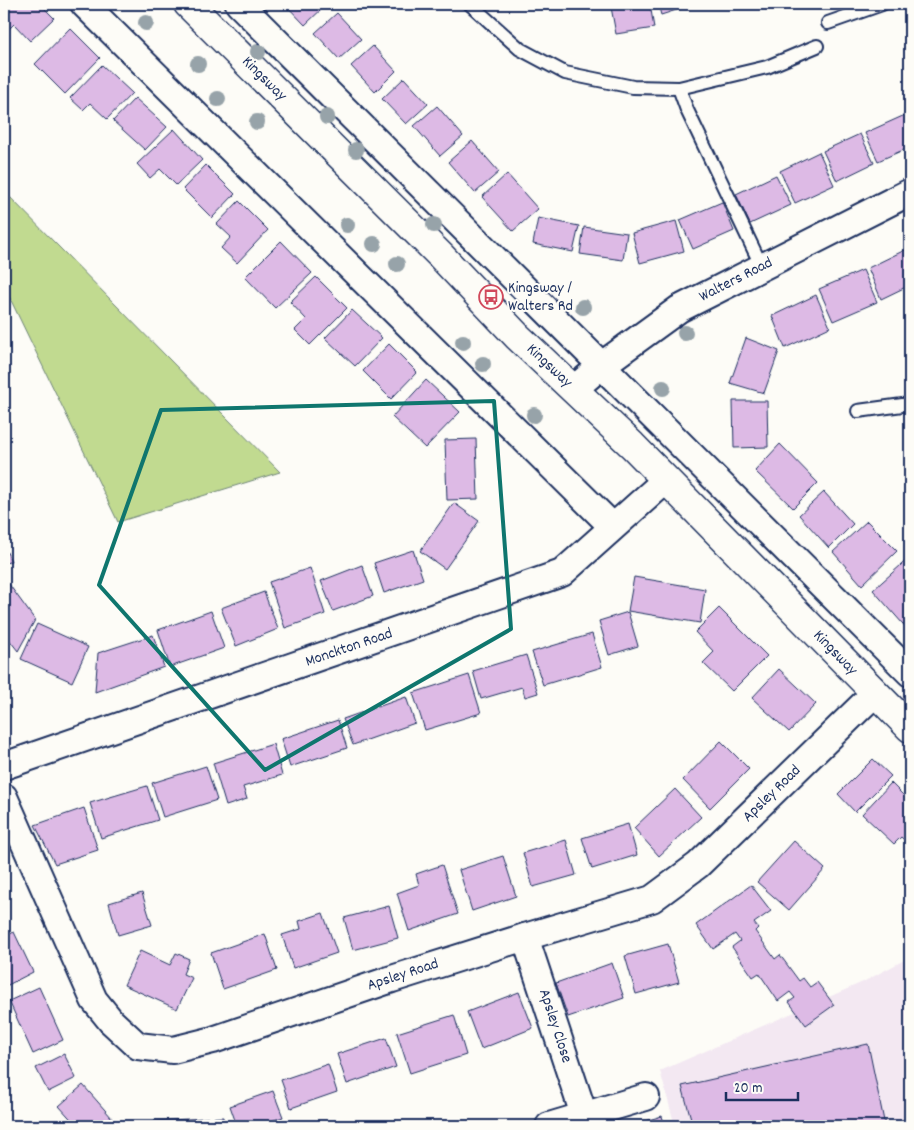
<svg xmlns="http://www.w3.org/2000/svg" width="914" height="1130" font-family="Dekko,sans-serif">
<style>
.built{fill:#f3e8f2}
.green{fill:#c1da90;stroke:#6e8477}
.building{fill:#ddbae5;stroke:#1b2f5e}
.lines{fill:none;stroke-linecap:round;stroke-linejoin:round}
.service-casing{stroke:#1b2f5e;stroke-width:16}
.minor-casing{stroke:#1b2f5e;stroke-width:30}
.tertiary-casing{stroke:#1b2f5e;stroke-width:31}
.service{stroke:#fdfcf7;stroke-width:12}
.minor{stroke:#fdfcf7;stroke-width:26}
.tertiary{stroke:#fdfcf7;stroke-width:28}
.tree{fill:#97a3a9}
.marked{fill:none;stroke:#0f766e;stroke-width:4;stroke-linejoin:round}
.labels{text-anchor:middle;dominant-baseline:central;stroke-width:4;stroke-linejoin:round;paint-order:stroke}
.street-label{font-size:16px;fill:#1b2f5e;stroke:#fdfcf7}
.poi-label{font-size:16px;fill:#1b2f5e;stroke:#fdfcf7;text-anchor:start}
</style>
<rect width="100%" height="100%" fill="#fdfcf7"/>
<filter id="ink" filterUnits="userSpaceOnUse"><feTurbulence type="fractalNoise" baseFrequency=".02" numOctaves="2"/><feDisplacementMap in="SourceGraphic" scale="10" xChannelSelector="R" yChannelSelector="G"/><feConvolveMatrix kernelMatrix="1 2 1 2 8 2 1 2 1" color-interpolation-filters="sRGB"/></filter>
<g filter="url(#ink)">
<path class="built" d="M910,957V1126H675L660,1071L863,982Z"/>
<path class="green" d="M4,191L280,472L118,522L4,286Z"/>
<g class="building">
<path d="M6,4H40L54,18L30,41L14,24L4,34V6Z"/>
<path d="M285,4H327L305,25Z"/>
<path d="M631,4H650L654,28L616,34L611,7Z"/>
<path d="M658,4H695L661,15Z"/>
<path d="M337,13L361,39L339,59L315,33Z"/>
<path d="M70,28L100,58L65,94L35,64Z"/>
<path d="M373,46L396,71L375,92L351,66Z"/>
<path d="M102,65L132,93L107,119L90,103L83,110L70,98Z"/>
<path d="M404,78L428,104L406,124L382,99Z"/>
<path d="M135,98L167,127L145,150L113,121Z"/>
<path d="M437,106L463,136L440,156L414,126Z"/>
<path d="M905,115L910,127V147L878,161L865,133Z"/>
<path d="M174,129L202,160L176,185L160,169L150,178L137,164Z"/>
<path d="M860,134L874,163L837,181L823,151Z"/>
<path d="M472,141L499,172L475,193L448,162Z"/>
<path d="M819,152L834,185L795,203L780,171Z"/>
<path d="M206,165L235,194L212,218L183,189Z"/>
<path d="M507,174L538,209L513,231L482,197Z"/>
<path d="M776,175L791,205L750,224L736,194Z"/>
<path d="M239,201L268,230L237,263L221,248L231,237L217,224Z"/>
<path d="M722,202L734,231L693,249L680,220Z"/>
<path d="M538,218L579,226L573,252L533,244Z"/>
<path d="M676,221L684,251L640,263L632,233Z"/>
<path d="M584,227L627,233L623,260L580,254Z"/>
<path d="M281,241L312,273L275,308L245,277Z"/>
<path d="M907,249L910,256V285L881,299L868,268Z"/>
<path d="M863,270L877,302L833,321L819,289Z"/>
<path d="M316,277L347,308L310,345L295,330L306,319L290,302Z"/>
<path d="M816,295L830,327L785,348L772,316Z"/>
<path d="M352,310L382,338L355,366L325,338Z"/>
<path d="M746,338L779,351L764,393L730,383Z"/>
<path d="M389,344L417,372L391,399L363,371Z"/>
<path d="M426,380L460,412L425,448L392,417Z"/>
<path d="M733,401H767L768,447L734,448Z"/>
<path d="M476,439L478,499L447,500L445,440Z"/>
<path d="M780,444L818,483L793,508L755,471Z"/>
<path d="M824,492L853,524L829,548L799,515Z"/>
<path d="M454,503L479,521L445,569L420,551Z"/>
<path d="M867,521L897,551L862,585L833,552Z"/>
<path d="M4,546L11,561L4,564Z"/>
<path d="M413,550L423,579L384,593L374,563Z"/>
<path d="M910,557V632L873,590Z"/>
<path d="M362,565L373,596L333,611L321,581Z"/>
<path d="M310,568L325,614L285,628L269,582Z"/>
<path d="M634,577L705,589L700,623L628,611Z"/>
<path d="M8,583L35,620L18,651L4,633V585Z"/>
<path d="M264,592L278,629L236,646L221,608Z"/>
<path d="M719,608L767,656L732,691L703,663L714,652L695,632Z"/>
<path d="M211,611L224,648L170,667L158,630Z"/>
<path d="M628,612L638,646L609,655L599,621Z"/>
<path d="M37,624L88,647L72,682L21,659Z"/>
<path d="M592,634L602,667L543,685L532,652Z"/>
<path d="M153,635L164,667L95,692L98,653Z"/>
<path d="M526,655L538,693L525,697L522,687L481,699L473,671Z"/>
<path d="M779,669L816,704L789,732L752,698Z"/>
<path d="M469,675L481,713L425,730L413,693Z"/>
<path d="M406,697L415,723L353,745L343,719Z"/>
<path d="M338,720L347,748L290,767L281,739Z"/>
<path d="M721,741L749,769L710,808L683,780Z"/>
<path d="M273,744L282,775L243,787L247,799L226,806L213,763Z"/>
<path d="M873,759L891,776L855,812L838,794Z"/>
<path d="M206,766L217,800L163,817L152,783Z"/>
<path d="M891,783L910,802V845L901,837L894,844L862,814Z"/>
<path d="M147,786L158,820L101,838L90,803Z"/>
<path d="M675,789L701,817L659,856L634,828Z"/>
<path d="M84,808L98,850L55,864L35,825Z"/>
<path d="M628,824L637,855L592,869L582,838Z"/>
<path d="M566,840L576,875L533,887L523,853Z"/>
<path d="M794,841L825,869L789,910L757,882Z"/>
<path d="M503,856L516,896L472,911L459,870Z"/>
<path d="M442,865L458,914L409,931L397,893L419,885L416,874Z"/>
<path d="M751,885L771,911L754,923L758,928L755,931L775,959L780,955L799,981L803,978L810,987L817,982L834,1005L806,1025L789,1002L795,998L790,992L778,1001L759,973L753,977L732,947L740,941L735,934L713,949L696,925Z"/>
<path d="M142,893L152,925L118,935L109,903Z"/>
<path d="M389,906L398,938L353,950L344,918Z"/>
<path d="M323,913L337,953L293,968L282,935L301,929L299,921Z"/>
<path d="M14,932L33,972L6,986L4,982V937Z"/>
<path d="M265,934L277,970L223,989L211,953Z"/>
<path d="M668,944L679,982L636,994L625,956Z"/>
<path d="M140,951L170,965L176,953L189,959L183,974L192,978L177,1009L124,985Z"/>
<path d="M612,963L624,998L568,1017L556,983Z"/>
<path d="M39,987L63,1040L33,1054L9,1001Z"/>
<path d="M519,992L533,1028L481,1049L467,1012Z"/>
<path d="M454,1015L466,1055L410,1073L397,1033Z"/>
<path d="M386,1038L396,1067L347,1084L337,1054Z"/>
<path d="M868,1044L885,1126H693L682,1086Z"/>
<path d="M64,1054L76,1078L48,1092L36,1068Z"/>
<path d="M328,1064L337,1092L291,1108L281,1080Z"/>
<path d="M83,1085L112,1118L103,1126H77L59,1106Z"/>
<path d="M273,1091L283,1117L256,1126H237L230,1106Z"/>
<path d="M662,1116L665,1126H633L632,1125Z"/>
<path d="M223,1117V1126H154V1121Z"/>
</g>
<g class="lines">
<g class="service-casing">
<g id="service">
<path d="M470,4L520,49L565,73L633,87L679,88L767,67L817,46"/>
<path d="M828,23L882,4"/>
<path d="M679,88L687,110L762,267"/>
<path d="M858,411L910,404"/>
</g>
</g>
<g class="minor-casing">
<g id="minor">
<path d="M84,4L612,526"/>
<path d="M239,4L910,673"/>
<path d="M574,389L602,365L679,309L910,192"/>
<path d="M4,766L562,573L666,480"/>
<path d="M4,797L94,1000L111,1021L138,1046L173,1050L213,1040L392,979L525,937L652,899L698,865L875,693"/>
<path d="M525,937L584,1115"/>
<path d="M549,1126L646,1097"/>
</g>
</g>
<g class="tertiary-casing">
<path id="tertiary" d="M188,4L441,256L518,337L632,445L910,728"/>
</g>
<use href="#service" class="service"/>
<use href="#minor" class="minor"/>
<use href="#tertiary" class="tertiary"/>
</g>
<g class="tree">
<circle cx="146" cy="23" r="8"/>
<circle cx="258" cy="52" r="8"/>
<circle cx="198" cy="64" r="8"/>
<circle cx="218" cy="99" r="8"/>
<circle cx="327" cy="117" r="8"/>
<circle cx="257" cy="122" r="8"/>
<circle cx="356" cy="150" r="8"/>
<circle cx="347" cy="225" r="8"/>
<circle cx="434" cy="225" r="8"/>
<circle cx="374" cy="244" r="8"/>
<circle cx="397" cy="264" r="8"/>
<circle cx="583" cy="307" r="8"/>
<circle cx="685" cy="333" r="8"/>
<circle cx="463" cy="342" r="8"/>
<circle cx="483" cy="364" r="8"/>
<circle cx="663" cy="388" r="8"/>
<circle cx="534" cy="415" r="8"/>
</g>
</g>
<path class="marked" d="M494,401L511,629L265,770L99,585L161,410Z"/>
<defs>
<g id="bus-ring" transform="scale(1.25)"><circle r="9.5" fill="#fdfcf7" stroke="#d1495b" stroke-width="1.5"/><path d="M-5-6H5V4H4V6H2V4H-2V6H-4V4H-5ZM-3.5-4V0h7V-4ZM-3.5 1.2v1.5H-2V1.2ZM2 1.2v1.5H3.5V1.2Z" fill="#d1495b"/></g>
</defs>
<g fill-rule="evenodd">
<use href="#bus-ring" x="491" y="297"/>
</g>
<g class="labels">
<g class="street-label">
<text transform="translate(264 79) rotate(45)">Kingsway</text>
<text transform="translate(736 280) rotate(-27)">Walters Road</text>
<text transform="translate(549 366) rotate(43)">Kingsway</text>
<text transform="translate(349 648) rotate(-19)">Monckton Road</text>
<text transform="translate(835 653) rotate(46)">Kingsway</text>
<text transform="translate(772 794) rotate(-44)">Apsley Road</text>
<text transform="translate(403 975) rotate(-18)">Apsley Road</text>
<text transform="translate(555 1026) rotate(72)">Apsley Close</text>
</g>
<g class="poi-label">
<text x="508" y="288">Kingsway /<tspan x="508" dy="18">Walters Rd</tspan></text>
</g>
</g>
<rect width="914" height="1130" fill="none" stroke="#fdfcf7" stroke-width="20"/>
<rect x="10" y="10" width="894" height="1110" fill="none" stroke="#1b2f5e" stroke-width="2" filter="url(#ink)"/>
<path d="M726 1092v8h72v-8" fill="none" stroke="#1b2f5e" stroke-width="2.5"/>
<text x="734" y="1092" font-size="15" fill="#1b2f5e" stroke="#fdfcf7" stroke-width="4" paint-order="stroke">20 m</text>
</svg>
